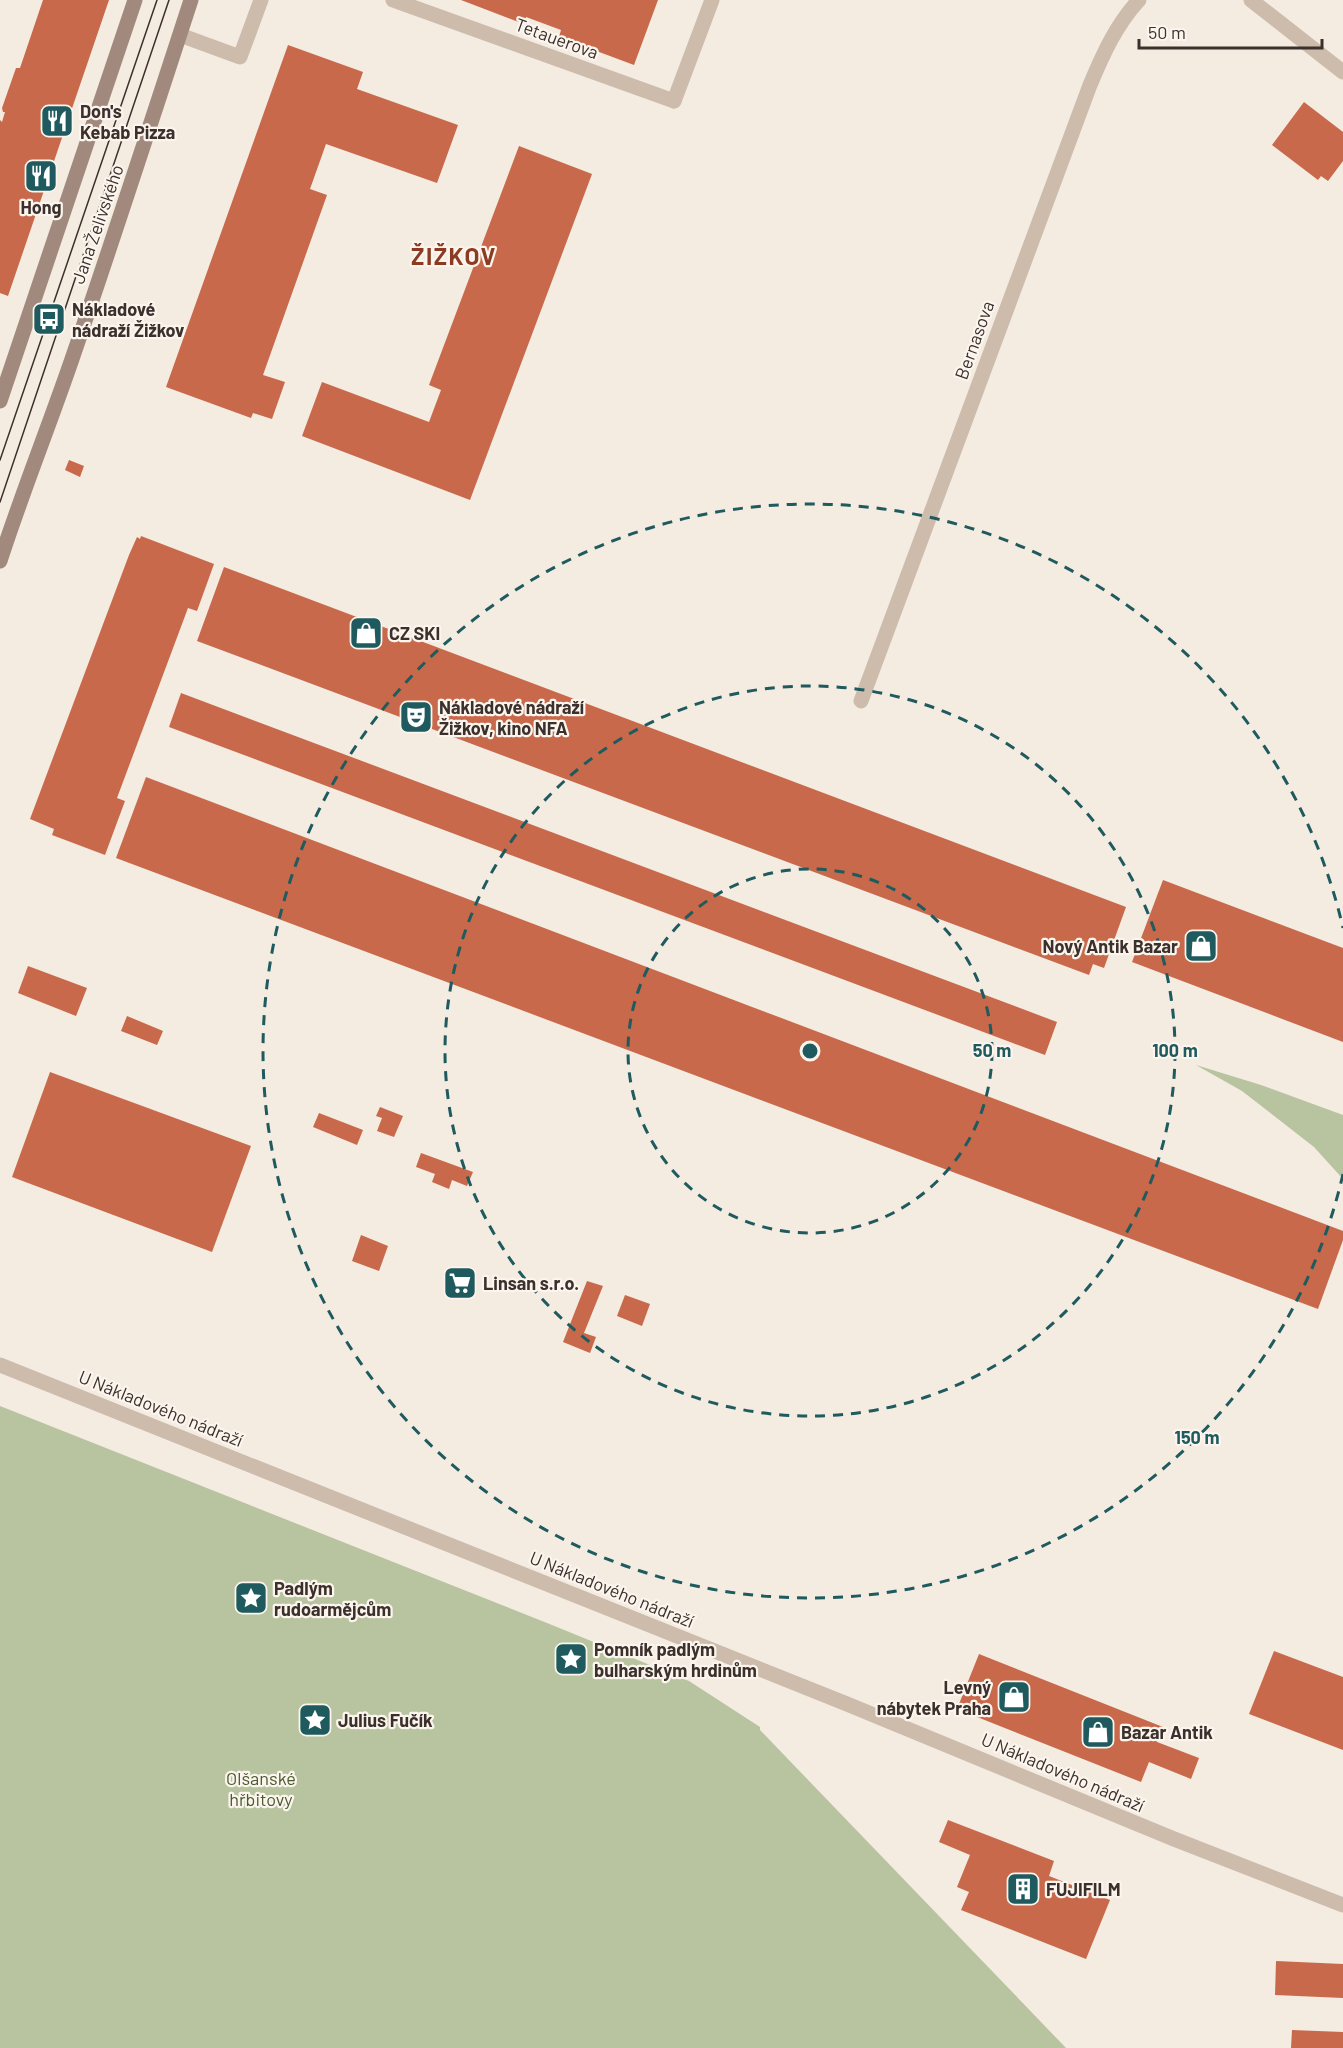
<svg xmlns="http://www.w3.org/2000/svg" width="1343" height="2048" font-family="Barlow,sans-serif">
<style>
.green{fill:#b8c4a0}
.building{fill:#c8694b}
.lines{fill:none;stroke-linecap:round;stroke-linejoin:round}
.pedestrian{stroke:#cdbbac;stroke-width:15}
.minor{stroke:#cdbbac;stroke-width:15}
.tertiary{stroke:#cdbbac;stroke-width:15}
.secondary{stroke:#a18a7d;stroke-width:15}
.tram{stroke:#3b302b;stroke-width:1.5}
.ring{fill:none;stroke:#1f5a5e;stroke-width:3;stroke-dasharray:10 8}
.labels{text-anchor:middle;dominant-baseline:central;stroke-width:4.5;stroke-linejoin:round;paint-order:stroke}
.street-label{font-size:18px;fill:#3b302b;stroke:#fbf5ee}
.poi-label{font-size:18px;font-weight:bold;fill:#3b302b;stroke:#fbf5ee;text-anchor:start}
.park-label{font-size:18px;fill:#4a5a2e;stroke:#fbf5ee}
.district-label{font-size:24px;font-weight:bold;letter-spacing:1.5px;fill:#8c3b22;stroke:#fbf5ee}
.centre{fill:#1f5a5e;stroke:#fbf5ee;stroke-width:3}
.ring-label{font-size:18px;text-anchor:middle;font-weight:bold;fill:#1f5a5e;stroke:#fbf5ee;stroke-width:4.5;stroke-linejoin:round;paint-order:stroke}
</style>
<rect width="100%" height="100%" fill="#f4ebe1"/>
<g class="green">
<path d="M1196,1065L1261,1085L1343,1115V1179L1314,1147L1242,1091Z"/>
<path d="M0,1406L552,1625L689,1681L760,1727V1730L1066,2048H0Z"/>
</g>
<g class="building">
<path d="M43,0H109L8,296L0,293V120L2,122L5,112H3L2,108L16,68H20Z"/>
<path d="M461,0H658L634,65L559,37L561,30L526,17L524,24Z"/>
<path d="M288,45L363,72L357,89L458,125L437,183L326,144L310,189L327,195L263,375L285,382L272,419L253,413L251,418L166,387Z"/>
<path d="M1304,102L1343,132V161L1328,181L1321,176L1318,180L1272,145Z"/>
<path d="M519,146L592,174L470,500L302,436L322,382L429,422L441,390L429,385Z"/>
<path d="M69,460L84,466L80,477L65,470Z"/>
<path d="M141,536L214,564L197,611L188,608L117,798L125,801L105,855L52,835L54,829L30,819L129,555L137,537L140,539Z"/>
<path d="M224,567L1126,907L1104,968L1093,964L1089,975L197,641Z"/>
<path d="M181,693L1057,1022L1045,1055L169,727Z"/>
<path d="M146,777L1343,1231V1240L1318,1309L116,858Z"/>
<path d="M1163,880L1343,948V1042L1132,962Z"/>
<path d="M28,966L87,988L76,1016L18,993Z"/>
<path d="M127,1016L163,1031L157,1045L121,1031Z"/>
<path d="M50,1072L251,1146L212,1252L12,1177Z"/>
<path d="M380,1107L403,1116L394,1137L377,1131L382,1118L376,1116Z"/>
<path d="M319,1113L363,1130L357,1145L313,1127Z"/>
<path d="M421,1153L473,1172L467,1186L452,1180L449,1189L432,1182L435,1174L416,1167Z"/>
<path d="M361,1235L388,1246L379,1271L352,1261Z"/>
<path d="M587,1281L603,1286L584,1333L596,1337L590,1353L563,1342Z"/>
<path d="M625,1295L650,1304L642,1326L617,1316Z"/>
<path d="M1274,1651L1343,1677V1750L1249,1714Z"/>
<path d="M979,1654L1163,1727L1157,1742L1199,1758L1191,1779L1149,1762L1141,1782L957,1709Z"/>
<path d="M948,1820L1054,1861L1049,1876L1110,1900L1086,1959L961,1910L969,1892L957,1887L970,1855L939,1842Z"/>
<path d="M1276,1961L1343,1964V1998L1275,1995Z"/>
<path d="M1292,2030L1343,2032V2048H1291Z"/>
</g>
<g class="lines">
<path class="pedestrian" d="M393,0L674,101"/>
<g class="minor">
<path d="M180,35L240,57L261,0"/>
<path d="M674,101L712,0"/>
<path d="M861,701L1090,85C1103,54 1116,25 1139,0"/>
</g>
<g class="tertiary">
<path d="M1251,0L1343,72"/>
<path d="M0,1365L847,1704L1174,1839L1343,1905"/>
</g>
<g class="secondary">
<path d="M0,401L135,0"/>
<path d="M0,561C22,493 49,426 72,359C113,240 152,120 191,0"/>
</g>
<g class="tram">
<path d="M0,460L157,0"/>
<path d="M0,502L169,0"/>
</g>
</g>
<g class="ring">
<circle cx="810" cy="1051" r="182"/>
<circle cx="810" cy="1051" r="365"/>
<path d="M1343 1174A547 547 0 1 1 1343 928"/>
</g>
<defs>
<g id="restaurant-square" transform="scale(1.725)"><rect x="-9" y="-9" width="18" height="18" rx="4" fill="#1f5a5e" stroke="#fbf5ee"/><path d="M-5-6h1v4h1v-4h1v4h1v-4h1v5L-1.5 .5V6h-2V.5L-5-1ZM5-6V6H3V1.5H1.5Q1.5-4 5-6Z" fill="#fff"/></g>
<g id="bus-square" transform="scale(1.725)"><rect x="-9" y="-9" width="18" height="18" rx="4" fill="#1f5a5e" stroke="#fbf5ee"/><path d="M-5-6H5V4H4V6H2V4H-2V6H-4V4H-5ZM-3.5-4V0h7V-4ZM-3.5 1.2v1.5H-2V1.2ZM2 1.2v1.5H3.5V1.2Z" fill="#fff"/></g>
<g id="shop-square" transform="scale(1.725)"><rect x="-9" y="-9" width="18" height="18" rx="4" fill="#1f5a5e" stroke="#fbf5ee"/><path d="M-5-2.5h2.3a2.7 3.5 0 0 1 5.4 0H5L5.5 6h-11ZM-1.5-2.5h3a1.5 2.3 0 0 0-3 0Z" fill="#fff"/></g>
<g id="theatre-square" transform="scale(1.725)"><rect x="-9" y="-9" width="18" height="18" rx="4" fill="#1f5a5e" stroke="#fbf5ee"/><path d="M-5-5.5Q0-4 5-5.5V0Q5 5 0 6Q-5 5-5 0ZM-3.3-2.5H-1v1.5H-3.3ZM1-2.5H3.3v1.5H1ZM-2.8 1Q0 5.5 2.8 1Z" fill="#fff"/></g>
<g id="supermarket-square" transform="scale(1.725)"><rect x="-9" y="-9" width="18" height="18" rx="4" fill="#1f5a5e" stroke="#fbf5ee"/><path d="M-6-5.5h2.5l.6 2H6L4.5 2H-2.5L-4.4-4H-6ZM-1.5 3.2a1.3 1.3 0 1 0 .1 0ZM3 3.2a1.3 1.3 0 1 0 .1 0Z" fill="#fff"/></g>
<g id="sight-square" transform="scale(1.725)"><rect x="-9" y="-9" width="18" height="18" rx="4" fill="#1f5a5e" stroke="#fbf5ee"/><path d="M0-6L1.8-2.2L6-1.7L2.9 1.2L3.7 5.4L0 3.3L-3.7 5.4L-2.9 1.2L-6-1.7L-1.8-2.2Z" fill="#fff"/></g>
<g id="building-square" transform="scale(1.725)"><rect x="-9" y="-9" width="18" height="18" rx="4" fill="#1f5a5e" stroke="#fbf5ee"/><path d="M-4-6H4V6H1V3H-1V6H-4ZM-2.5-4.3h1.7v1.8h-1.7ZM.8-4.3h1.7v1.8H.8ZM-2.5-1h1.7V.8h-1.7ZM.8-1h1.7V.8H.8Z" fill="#fff"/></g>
</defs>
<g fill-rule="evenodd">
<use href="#restaurant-square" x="57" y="121"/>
<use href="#restaurant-square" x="41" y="176"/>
<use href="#bus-square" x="49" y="319"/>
<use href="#shop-square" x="366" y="633"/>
<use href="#theatre-square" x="416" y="717"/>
<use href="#shop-square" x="1201" y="946"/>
<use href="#supermarket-square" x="460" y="1283"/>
<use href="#sight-square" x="251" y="1598"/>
<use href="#sight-square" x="571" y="1659"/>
<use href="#shop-square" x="1014" y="1697"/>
<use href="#sight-square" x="315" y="1720"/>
<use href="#shop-square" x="1098" y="1732"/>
<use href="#building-square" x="1023" y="1889"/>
</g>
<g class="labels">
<g class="street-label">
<text transform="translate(557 38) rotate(20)">Tetauerova</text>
<text transform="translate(97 224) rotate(-71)">Jana Želivského</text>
<text transform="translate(974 340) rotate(-70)">Bernasova</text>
<text transform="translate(161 1408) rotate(22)">U Nákladového nádraží</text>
<text transform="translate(612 1589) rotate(22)">U Nákladového nádraží</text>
<text transform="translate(1063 1772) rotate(23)">U Nákladového nádraží</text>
</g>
<g class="poi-label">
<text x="80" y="111">Don's<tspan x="80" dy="21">Kebab Pizza</tspan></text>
<text x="41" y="207" text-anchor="middle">Hong</text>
<text x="72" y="309">Nákladové<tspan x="72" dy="21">nádraží Žižkov</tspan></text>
<text x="389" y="633">CZ SKI</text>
<text x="439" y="707">Nákladové nádraží<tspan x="439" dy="21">Žižkov, kino NFA</tspan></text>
<text x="1178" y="946" text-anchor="end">Nový Antik Bazar</text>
<text x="483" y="1283">Linsan s.r.o.</text>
<text x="274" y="1588">Padlým<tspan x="274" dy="21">rudoarmějcům</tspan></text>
<text x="594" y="1649">Pomník padlým<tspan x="594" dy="21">bulharským hrdinům</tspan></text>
<text x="991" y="1687" text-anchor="end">Levný<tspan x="991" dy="21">nábytek Praha</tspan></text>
<text x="338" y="1720">Julius Fučík</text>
<text x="1121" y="1732">Bazar Antik</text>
<text x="1046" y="1889">FUJIFILM</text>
</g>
<g class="park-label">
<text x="261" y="1778">Olšanské<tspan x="261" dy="21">hřbitovy</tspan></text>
</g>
<g class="district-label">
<text x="454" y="255">ŽIŽKOV</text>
</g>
</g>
<circle cx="810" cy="1051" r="9" class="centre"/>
<g class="ring-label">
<text x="992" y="1057">50 m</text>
<text x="1175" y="1057">100 m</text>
<text x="1197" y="1444">150 m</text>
</g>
<path d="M1139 39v9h183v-9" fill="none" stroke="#3b302b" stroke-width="3"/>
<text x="1148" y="39" font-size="18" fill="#3b302b" stroke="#fbf5ee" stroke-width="4.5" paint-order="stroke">50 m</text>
</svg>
